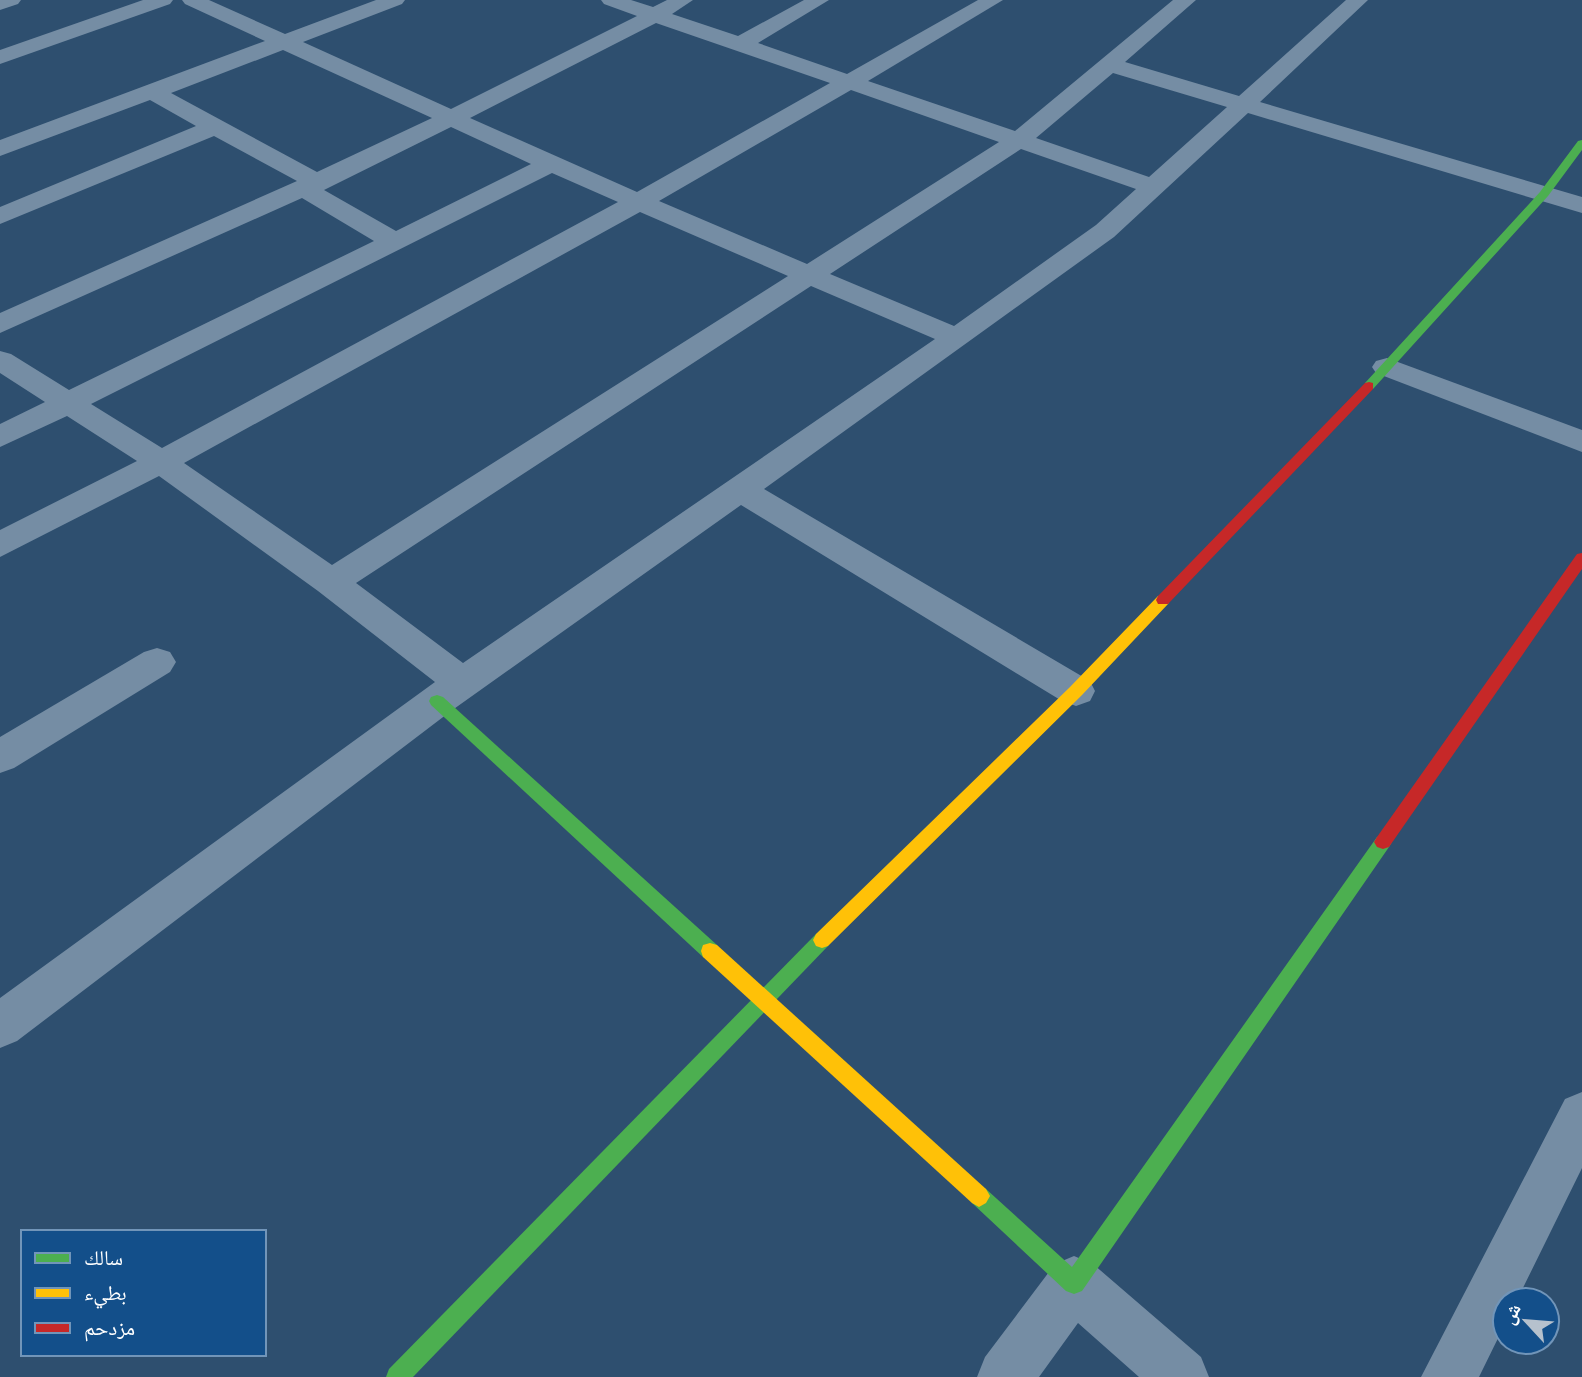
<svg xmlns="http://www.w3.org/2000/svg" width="1582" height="1377" font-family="'PT Sans','Noto Naskh Arabic',sans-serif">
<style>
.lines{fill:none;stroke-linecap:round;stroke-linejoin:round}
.street{fill:#758da4;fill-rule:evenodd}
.fast{fill:#4caf50;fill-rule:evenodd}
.slow{fill:#ffc107;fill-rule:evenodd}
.jam{fill:#c62828;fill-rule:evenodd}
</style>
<rect width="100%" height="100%" fill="#2e4f6f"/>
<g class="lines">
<g class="street">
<path d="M0,0H21L18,4L0,10Z"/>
<path d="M143,0H173L170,4L0,64V50Z"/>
<path d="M182,0H209L285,34L376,0H405L402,4L303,42L451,109L637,16L604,4L601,0H631L653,7L667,0H693L672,14L738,36L804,0H829L758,43L847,74L978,0H1003L868,81L1015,131L1173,0H1196L1125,62L1239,96L1346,0H1368L1260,102L1582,197V213L1248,113L1114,237L764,489L1090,681L1095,691L1090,701L1076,706L1062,701L741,505L451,711L17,1041L0,1048V998L435,682L318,591L159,476L0,557V530L137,461L67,416L0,447V424L45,402L0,373V351L11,354L69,390L374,241L302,198L0,333V313L297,181L214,136L0,224V207L196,126L150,100L0,156V140L265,41L185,4ZM656,23L830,83L637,192L470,118ZM283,50L432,118L317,172L171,93ZM1113,73L1227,107L1149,177L1036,138ZM851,90L999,142L807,264L659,201ZM451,127L531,164L396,231L324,190ZM1021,149L1136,189L1096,225L954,326L830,274ZM552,173L618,202L162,448L91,404ZM640,212L788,276L332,565L184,463ZM811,286L935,339L463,663L356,583Z"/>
<path d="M1387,358L1582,430V452L1376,373L1372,367L1376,361Z"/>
<path d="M157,648L170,652L176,662L170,672L14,768L0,773V737L144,652Z"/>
<path d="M1582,1092V1168L1517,1300H1505V1324L1479,1377H1421L1565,1099Z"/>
<path d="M1074,1256L1093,1264L1201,1357L1209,1377H1139L1078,1323L1039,1377H977L985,1357L1055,1264Z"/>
</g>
<g class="fast">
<path d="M1582,140V150L1548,196L1373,389H1365V383L1540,192L1578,141Z"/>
<path d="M437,695L443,697L717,945L719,951L717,957L710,959L703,957L431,705L429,701L431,697Z"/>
<path d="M1383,835L1389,837L1392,842L1389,847L1082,1291L1074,1294L1066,1291L972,1203L968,1196L972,1189L979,1185L986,1189L1072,1267L1377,837Z"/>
<path d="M822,932L828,934L831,940L828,946L413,1377H386L389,1369L816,934Z"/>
</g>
<g class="slow">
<path d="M1163,595L1170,600L1168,604L1082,695L828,946L822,948L816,946L813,940L816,934L1070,687L1158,596Z"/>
<path d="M710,943L717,945L986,1189L990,1196L986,1203L979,1207L972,1203L703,957L701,951L703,945Z"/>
</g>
<g class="jam">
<path d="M1369,382L1373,383V389L1168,604H1158L1156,600L1158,596L1365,383Z"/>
<path d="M1582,553V569L1389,847L1383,849L1377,847L1374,842L1377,837L1577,554Z"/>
</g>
</g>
<rect x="21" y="1230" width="245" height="126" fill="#134f8a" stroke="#7195b9" stroke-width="2"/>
<rect x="35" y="1253" width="35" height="10" fill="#4caf50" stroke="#7195b9" stroke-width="2"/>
<text x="84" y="1265" font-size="21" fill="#ffffff">سالك</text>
<rect x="35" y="1288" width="35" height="10" fill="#ffc107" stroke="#7195b9" stroke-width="2"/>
<text x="84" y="1300" font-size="21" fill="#ffffff">بطيء</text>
<rect x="35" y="1323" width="35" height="10" fill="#c62828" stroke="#7195b9" stroke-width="2"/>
<text x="84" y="1335" font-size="21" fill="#ffffff">مزدحم</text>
<g transform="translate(1526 1321) rotate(296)"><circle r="33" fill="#134f8a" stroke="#7195b9" stroke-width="2"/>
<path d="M0-5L12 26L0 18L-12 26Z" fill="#b6c1cd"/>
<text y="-10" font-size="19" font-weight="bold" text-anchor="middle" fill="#ffffff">ش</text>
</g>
</svg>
